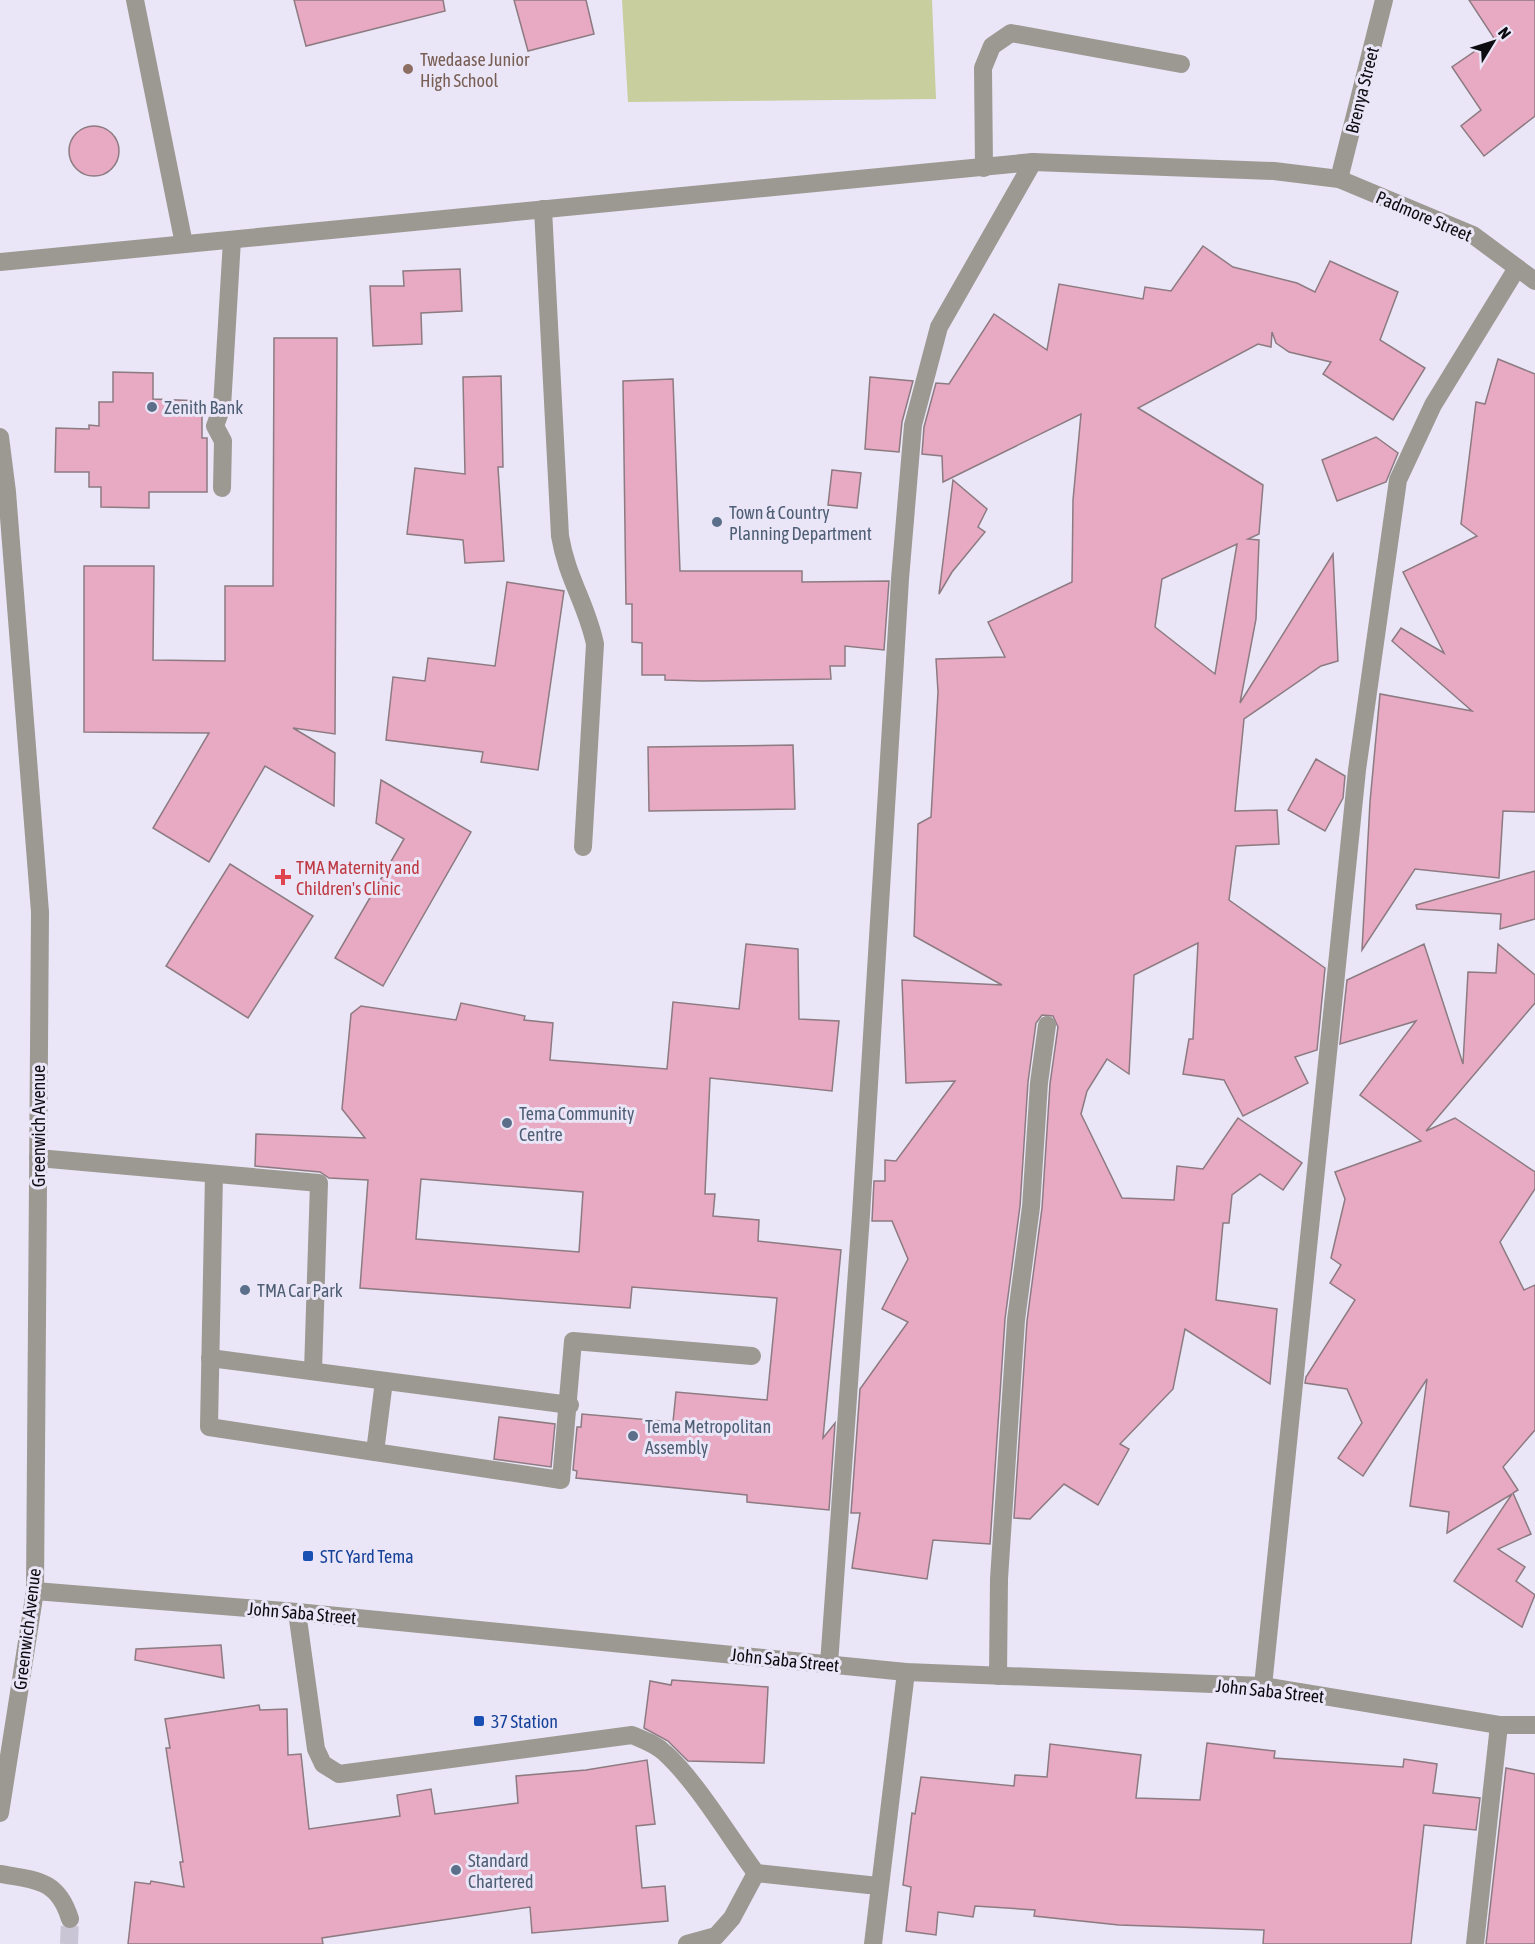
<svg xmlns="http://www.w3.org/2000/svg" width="1535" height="1944" font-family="'Asap Condensed',sans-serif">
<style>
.green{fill:#c8ce9d}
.building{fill:#e8a9c3;stroke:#8c7b81;stroke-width:1.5;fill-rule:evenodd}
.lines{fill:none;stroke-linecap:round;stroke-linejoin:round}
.minor-tunnel{stroke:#c9c5d4;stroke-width:18;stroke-dasharray:18 9;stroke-linecap:butt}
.minor{stroke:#9c9993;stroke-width:18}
.education-dot{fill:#8d6e63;stroke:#eae6f7;stroke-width:2}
.service-dot{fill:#5c6f8a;stroke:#eae6f7;stroke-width:2}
.health-dot{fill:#e0444e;stroke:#eae6f7;stroke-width:2}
.transit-dot{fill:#1a4fb4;stroke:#eae6f7;stroke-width:2}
.labels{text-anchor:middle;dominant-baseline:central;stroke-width:6;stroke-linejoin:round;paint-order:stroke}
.education-label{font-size:18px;fill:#785e54;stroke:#eae6f7;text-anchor:start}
.street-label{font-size:18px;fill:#0d0c11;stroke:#eae6f7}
.service-label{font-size:18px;fill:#4e5e75;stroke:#eae6f7;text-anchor:start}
.health-label{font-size:18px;fill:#be3a42;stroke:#eae6f7;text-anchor:start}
.transit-label{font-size:18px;fill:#164399;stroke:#eae6f7;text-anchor:start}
</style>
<rect width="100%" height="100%" fill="#eae6f7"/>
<path class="green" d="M622,0H932L936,99L628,102Z"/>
<g class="building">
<path d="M294,0H443L445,11L306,46Z"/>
<path d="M514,0H586L594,34L528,51Z"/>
<path d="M1469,0H1535V116L1484,156L1461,126L1481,110L1452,67L1494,38Z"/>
<circle cx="94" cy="151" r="25"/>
<path d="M1203,246L1233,267L1297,283L1315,292L1330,261L1398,292L1380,340L1425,368L1393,420L1323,374L1331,362L1289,352L1276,343L1272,332L1271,347L1258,344L1138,408L1263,485L1259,534L1248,539L1259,540L1256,619L1240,703L1333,554L1338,661L1321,666L1244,719L1235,811L1277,810L1279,844L1236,846L1229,900L1325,968L1317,1050L1295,1057L1308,1083L1243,1116L1224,1080L1183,1074L1189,1039H1193L1198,943L1134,975L1129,1074L1107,1059L1087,1091L1081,1114L1122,1198L1174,1200L1177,1166L1203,1169L1238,1118L1302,1163L1283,1190L1260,1174L1232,1195L1229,1223H1223L1216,1300L1277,1309L1270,1384L1185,1329L1173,1389L1120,1444L1129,1449L1098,1505L1064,1484L1030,1519L1014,1518L1027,1321L1042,1208L1050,1084L1058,1027L1053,1016L1042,1015L1036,1023L1028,1082L1020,1206L1005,1319L990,1544L933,1540L927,1579L852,1568L860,1513H851L860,1389L908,1322L882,1309L908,1259L892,1221H872L874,1181H885V1160L896,1161L955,1081L906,1083L902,980L1002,985L914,936L918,824L931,817L938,692L936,659L1005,657L988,622L1072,582L1073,500L1081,414L943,482L942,456L922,454L924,427L936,383L949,384L994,314L1047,350L1059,284L1143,299L1145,287L1171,291ZM1237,544L1215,674L1155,627L1162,579Z"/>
<path d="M460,269L462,311L421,313L422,344L373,346L370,286H404L403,271Z"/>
<path d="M274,338H337L335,734L293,728L335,753L334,806L265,766L209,862L153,828L209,733L84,732V566H154L153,660L225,661V586H273Z"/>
<path d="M1498,359L1535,374V812L1503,811L1499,878L1415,869L1362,950L1370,802L1380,694L1472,711L1392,641L1401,628L1444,653L1403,572L1477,536L1461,524L1476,402L1485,404Z"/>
<path d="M113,372L153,373V399L202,401V438H207V492H149V508L101,507V487H89V472H55L56,428L89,429V425L99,426V402H113Z"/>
<path d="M501,376L503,467H498L504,561L465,563L463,540L407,534L415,468L465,474L463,377Z"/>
<path d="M870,377L913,381L902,422L899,452L865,449Z"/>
<path d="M673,379L680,571H802V582L889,581L884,650L845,646V666H830L831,679L702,681L665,680V675H642V643L632,642V604H626L623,381Z"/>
<path d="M1376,437L1398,453L1386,482L1337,501L1322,460Z"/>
<path d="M832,470L861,473L857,508L828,505Z"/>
<path d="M953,480L987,509L978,527L985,532L952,572L939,594Z"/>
<path d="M507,582L564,591L538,770L481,762L483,752L386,740L393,677L425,681L428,658L495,666Z"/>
<path d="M793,745L795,809L649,811L648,747Z"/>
<path d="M1316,759L1345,776L1343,798L1325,831L1288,810Z"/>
<path d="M381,780L471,832L383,986L335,958L404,839L376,823Z"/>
<path d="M230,864L313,916L248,1018L166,966Z"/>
<path d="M1535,871V919L1500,929L1501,914L1417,909L1416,905Z"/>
<path d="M746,944L798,949L799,1019L839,1021L832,1091L710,1078L705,1194H715L713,1216L759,1220L758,1241L841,1250L823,1438L835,1423L829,1510L747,1502V1495L576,1478L577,1471L573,1470L577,1427H581L582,1414L673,1422L676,1392L767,1400L777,1298L632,1287L630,1308L360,1288L368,1180L329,1178L320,1172L255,1166L256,1134L365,1138L342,1109L351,1014L361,1006L456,1020L461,1003L525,1016L524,1020L553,1023L550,1060L667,1069L673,1002L739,1009ZM421,1179L583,1192L579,1252L416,1239Z"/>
<path d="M1424,944L1463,1064L1468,972L1496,973L1498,944L1535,975V1003L1426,1131L1455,1118L1535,1172V1189L1500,1242L1524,1290L1535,1285V1430L1503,1467L1518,1490L1513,1493L1531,1534L1498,1549L1525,1567L1516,1581L1535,1595L1522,1627L1454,1581L1512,1494L1447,1533L1449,1512L1410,1506L1427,1379L1363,1476L1338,1458L1362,1423L1347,1389L1305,1383L1306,1377L1355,1300L1330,1283L1341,1265L1331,1258L1345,1199L1335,1172L1421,1141L1360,1095L1416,1021L1340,1044L1347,980Z"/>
<path d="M499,1417L555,1424L551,1467L494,1459Z"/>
<path d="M221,1645L224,1678L135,1660L136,1649Z"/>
<path d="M672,1680L768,1687L764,1763L688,1761L668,1741L644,1728L650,1681L671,1685Z"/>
<path d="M259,1705L260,1710L287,1709L288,1755L301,1754L309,1829L400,1816L397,1795L431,1789L435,1814L518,1803L516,1776L586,1770L647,1760L655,1824L636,1826L642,1888L665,1886L668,1921L532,1933L530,1907L322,1938L323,1944H128L135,1882L150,1884L151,1881L184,1887L180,1862H183L166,1748H170L165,1719Z"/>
<path d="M1207,1743L1275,1751L1274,1758L1403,1767L1404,1759L1437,1764L1433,1793L1480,1798L1476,1830L1424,1825L1411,1944H1263L1264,1930L1119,1925L1034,1916L1035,1910L975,1906L973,1917L938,1912L936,1935L906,1931L911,1887L903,1885L912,1813L915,1814L921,1777L1014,1786L1015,1775L1047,1777L1050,1744L1141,1755L1136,1798L1200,1800Z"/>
<path d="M1506,1768L1535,1774V1944H1486Z"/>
</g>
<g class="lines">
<path class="minor-tunnel" d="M69,1944L70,1919"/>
<g class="minor">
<path d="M135,0L184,244"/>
<path d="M984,168L983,68L992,46L1011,33L1181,64"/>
<path d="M1339,179L1384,0"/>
<path d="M543,209L560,536C567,578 587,605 595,644L583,847"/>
<path d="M0,262L1033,162L1274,171L1339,179L1473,235L1535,281"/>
<path d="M0,437L7,492L40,912L35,1591L0,1813"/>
<path d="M222,488L223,441L215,426L222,407L232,240"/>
<path d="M38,1158L319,1183L313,1371"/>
<path d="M214,1174L209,1427L561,1480L573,1341L752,1356"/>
<path d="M210,1358L570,1405"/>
<path d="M375,1452L384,1381"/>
<path d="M35,1591L297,1612L906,1672L1263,1686L1499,1725H1535"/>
<path d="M297,1612L316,1749L323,1764L339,1774L632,1735C644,1740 656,1744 665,1753C696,1781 730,1838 756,1873L878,1886"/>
<path d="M829,1664L861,1215L900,579L913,425L939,327L1033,162"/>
<path d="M998,1676L999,1579L1016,1320L1031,1207L1039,1083L1047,1025"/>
<path d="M1263,1686L1357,770L1398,480L1433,405L1517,268"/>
<path d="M0,1874C37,1880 58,1880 70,1919"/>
<path d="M687,1944L716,1936L732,1918L756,1873"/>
<path d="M873,1944L906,1672"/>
<path d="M1475,1944L1499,1725"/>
</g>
</g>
<circle class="education-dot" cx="408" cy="69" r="6"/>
<g class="service-dot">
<circle cx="152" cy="407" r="6"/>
<circle cx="717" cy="522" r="6"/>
<circle cx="507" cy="1123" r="6"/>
<circle cx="245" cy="1290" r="6"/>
<circle cx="633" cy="1436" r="6"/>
<circle cx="456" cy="1870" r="6"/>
</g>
<path class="health-dot" d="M280 868h6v6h6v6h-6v6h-6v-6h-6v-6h6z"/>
<g class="transit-dot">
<rect x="302" y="1550" width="12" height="12" rx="3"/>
<rect x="473" y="1715" width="12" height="12" rx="3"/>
</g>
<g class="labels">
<g class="education-label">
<text x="420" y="59">Twedaase Junior<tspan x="420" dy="21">High School</tspan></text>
</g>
<g class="street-label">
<text transform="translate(1362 90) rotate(-76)">Brenya Street</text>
<text transform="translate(1424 216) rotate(23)">Padmore Street</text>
<text transform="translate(38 1126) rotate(-90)">Greenwich Avenue</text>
<text transform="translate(302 1613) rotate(5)">John Saba Street</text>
<text transform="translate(27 1629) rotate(-83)">Greenwich Avenue</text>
<text transform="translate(785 1660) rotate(6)">John Saba Street</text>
<text transform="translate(1270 1691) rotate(6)">John Saba Street</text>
</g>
<g class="service-label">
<text x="164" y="407">Zenith Bank</text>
<text x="729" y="512">Town &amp; Country<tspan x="729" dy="21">Planning Department</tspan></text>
<text x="519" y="1113">Tema Community<tspan x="519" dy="21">Centre</tspan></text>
<text x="257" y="1290">TMA Car Park</text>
<text x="645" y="1426">Tema Metropolitan<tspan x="645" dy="21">Assembly</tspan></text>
<text x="468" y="1860">Standard<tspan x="468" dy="21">Chartered</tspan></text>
</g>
<g class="health-label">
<text x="296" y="867">TMA Maternity and<tspan x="296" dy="21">Children's Clinic</tspan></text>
</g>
<g class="transit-label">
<text x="320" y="1556">STC Yard Tema</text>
<text x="491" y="1721">37 Station</text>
</g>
</g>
<g transform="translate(1493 42) rotate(52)" stroke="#eae6f7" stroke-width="4.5" paint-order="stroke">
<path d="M0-4.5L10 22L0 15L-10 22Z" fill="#0d0c11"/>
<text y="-9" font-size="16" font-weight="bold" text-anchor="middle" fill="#0d0c11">N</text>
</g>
</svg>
